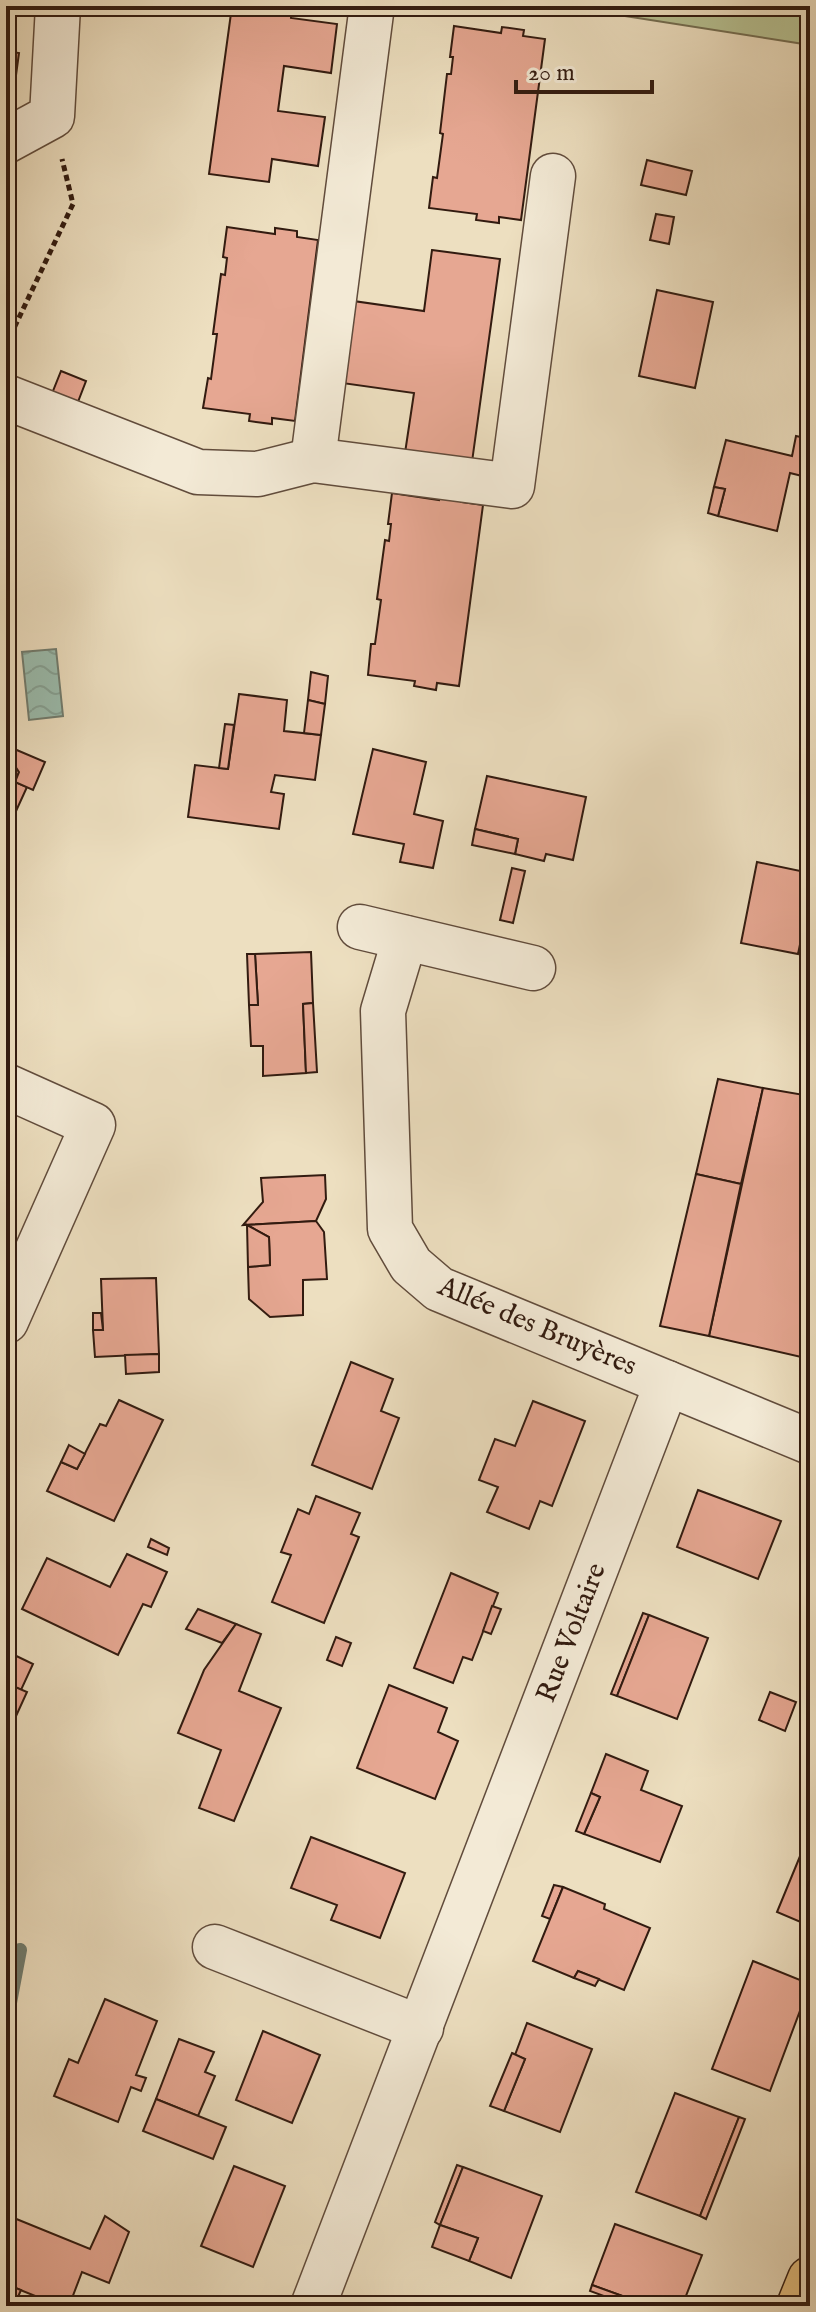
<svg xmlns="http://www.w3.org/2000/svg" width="816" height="2312" font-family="'IM FELL English',serif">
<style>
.grass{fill:#b7c293;stroke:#746e52;stroke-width:2}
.water{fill:url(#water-waves);stroke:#707c6f;stroke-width:2}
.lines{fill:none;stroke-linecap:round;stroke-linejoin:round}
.stream{stroke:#707c6f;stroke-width:14}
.building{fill:#e6a792;stroke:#321b10;stroke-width:2}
.minor-casing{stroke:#614c3c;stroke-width:47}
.major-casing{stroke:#321b10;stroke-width:47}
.path{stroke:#321b10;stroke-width:5;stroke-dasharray:6 4;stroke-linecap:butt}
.minor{stroke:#f3ead6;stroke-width:44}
.major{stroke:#e6c080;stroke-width:44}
.labels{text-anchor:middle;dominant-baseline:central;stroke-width:6;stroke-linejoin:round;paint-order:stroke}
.street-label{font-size:28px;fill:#321b10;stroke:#f3ead6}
</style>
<defs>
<pattern id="water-waves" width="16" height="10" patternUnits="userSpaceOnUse" patternTransform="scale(2)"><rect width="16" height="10" fill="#9abdaf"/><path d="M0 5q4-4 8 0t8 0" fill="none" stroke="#85a296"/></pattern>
</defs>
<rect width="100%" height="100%" fill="#eddfc0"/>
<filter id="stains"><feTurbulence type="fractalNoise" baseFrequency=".0025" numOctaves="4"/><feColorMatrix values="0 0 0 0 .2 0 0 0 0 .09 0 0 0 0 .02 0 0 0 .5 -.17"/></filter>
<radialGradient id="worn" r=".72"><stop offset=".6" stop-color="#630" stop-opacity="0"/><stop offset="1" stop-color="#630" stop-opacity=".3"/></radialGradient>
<path class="grass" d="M561,6H810V45Z"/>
<path class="water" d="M56,649L63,716L29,720L22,652Z"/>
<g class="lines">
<path class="stream" d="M6,2024L20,1950"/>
</g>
<g class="building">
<path d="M232,6H292L291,18L337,24L331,73L284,66L278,111L325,117L318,166L272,159L269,182L209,174Z"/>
<path d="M454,26L501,33L502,27L524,30L523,36L545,39L521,220L499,217V223L476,220L477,214L429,208L433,177L437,178L443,134L440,133L447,74H451L453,57H450Z"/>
<path d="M6,51L19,53L14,90L6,89Z"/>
<path d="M647,160L692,171L686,195L641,185Z"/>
<path d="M656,214L674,217L669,244L650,240Z"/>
<path d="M227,227L275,234V228L297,231V237L318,240L295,421L272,418V424L249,421L250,414L203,408L208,378L211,379L217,334H213L221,274L225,275L227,258L223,257Z"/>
<path d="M432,250L500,259L472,462L405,453L414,393L342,383L353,301L424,311Z"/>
<path d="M657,290L713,302L695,388L639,376Z"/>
<path d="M61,371L86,381L76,407L51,396Z"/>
<path d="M796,436L810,439V478L790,473L777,531L718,516L725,489L714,487L726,440L792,456Z"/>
<path d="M714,487L725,489L718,516L708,513Z"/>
<path d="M392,493L439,500L440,493L462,496L461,502L483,505L459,686L437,683L436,690L414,686L415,681L368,675L371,644H375L381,600L377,599L385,540L389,541L391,524H388Z"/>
<path d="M311,672L328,676L325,704L308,700Z"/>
<path d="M239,694L287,700L284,731L321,735L315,780L275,775L271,792L284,794L279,829L188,817L195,765L228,769Z"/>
<path d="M308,700L325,704L321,735L304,733Z"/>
<path d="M225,724L234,725L228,769L219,768Z"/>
<path d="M6,745L12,748L9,757L19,772L15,782L27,787L6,833Z"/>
<path d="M12,748L45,762L33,790L15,782L19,772L9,757Z"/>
<path d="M373,749L426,762L414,814L443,821L433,868L400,862L404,844L353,834Z"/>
<path d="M487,776L586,797L573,860L546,854L544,861L515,854L518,839L475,829Z"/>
<path d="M475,829L518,839L515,854L472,845Z"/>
<path d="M757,862L810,873V897L798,954L741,943Z"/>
<path d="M512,868L525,871L513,923L500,920Z"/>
<path d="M311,952L313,1003L303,1004L306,1073L263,1076V1046H251L249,1005H258L255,954Z"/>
<path d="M247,954H255L258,1005H249Z"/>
<path d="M313,1003L317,1072L306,1073L303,1004Z"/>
<path d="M718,1079L763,1088L741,1184L696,1174Z"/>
<path d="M763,1088L810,1096V1359L709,1336Z"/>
<path d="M696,1174L741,1184L709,1336L660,1326Z"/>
<path d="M325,1175L326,1199L316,1221L243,1225L263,1202L261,1178Z"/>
<path d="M316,1221L324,1232L327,1279L303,1280V1315L270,1317L249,1299L248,1267L270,1265L269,1237L247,1225Z"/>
<path d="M247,1225L269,1237L270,1265L248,1267Z"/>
<path d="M156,1278L159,1354L95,1357L93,1330H103L101,1279Z"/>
<path d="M93,1313H101L103,1330H93Z"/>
<path d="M159,1354V1372L126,1374L125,1355Z"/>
<path d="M351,1362L393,1379L381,1411L399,1418L372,1489L312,1465Z"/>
<path d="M119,1400L163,1420L114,1521L47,1491L61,1462L77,1469L100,1424L106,1426Z"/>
<path d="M533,1401L585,1421L552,1506L540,1501L529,1529L487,1512L498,1487L479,1480L495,1439L515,1446Z"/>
<path d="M69,1445L85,1454L77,1469L61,1462Z"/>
<path d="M698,1490L781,1521L758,1579L677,1547Z"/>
<path d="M316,1496L360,1513L351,1534L359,1537L324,1623L272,1602L291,1555L281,1552L298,1509L309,1514Z"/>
<path d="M151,1539L169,1548L167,1555L148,1547Z"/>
<path d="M127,1554L167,1572L151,1607L143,1604L118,1655L22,1609L47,1558L110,1587Z"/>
<path d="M451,1573L498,1593L472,1660L463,1657L453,1683L414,1668Z"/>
<path d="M492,1606L501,1609L491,1634L483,1631Z"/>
<path d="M198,1609L236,1624L222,1643L186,1629Z"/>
<path d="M643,1613L649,1615L617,1696L611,1694Z"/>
<path d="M649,1615L708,1638L677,1719L617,1696Z"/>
<path d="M236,1624L261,1634L239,1691L281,1708L234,1821L199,1808L221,1750L178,1733L204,1670Z"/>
<path d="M336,1637L351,1643L342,1666L327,1660Z"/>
<path d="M6,1651L33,1664L21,1690L6,1683Z"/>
<path d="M6,1683L27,1692L6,1738Z"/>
<path d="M389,1685L447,1708L438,1732L458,1741L435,1799L357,1768Z"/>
<path d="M770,1692L796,1702L785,1731L759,1720Z"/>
<path d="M606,1754L648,1771L641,1790L682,1806L660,1862L584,1834L600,1797L591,1793Z"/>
<path d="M591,1793L600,1797L584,1834L576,1831Z"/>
<path d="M810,1832V1926L777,1912Z"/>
<path d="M311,1837L405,1873L380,1938L331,1920L337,1905L291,1888Z"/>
<path d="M554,1885L563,1887L550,1919L542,1916Z"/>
<path d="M563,1887L605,1904L604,1909L650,1928L624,1990L578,1971L574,1978L533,1961Z"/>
<path d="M753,1961L810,1984L770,2091L712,2069Z"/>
<path d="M578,1971L599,1979L595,1986L574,1978Z"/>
<path d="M105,1999L157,2021L136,2075L146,2078L141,2091L131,2087L118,2122L54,2096L69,2059L78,2063Z"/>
<path d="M527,2023L592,2049L560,2132L504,2111L525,2059L515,2055Z"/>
<path d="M263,2031L320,2055L292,2123L236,2100Z"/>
<path d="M179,2039L214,2052L205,2072L215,2076L198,2116L156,2099Z"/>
<path d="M512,2053L525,2059L504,2111L490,2106Z"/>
<path d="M675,2093L739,2117L700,2216L636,2192Z"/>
<path d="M156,2099L226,2127L213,2159L143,2131Z"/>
<path d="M739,2117L745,2119L706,2219L700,2216Z"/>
<path d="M457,2165L463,2167L440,2225L435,2222Z"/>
<path d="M234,2166L285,2186L253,2267L201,2246Z"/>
<path d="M463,2167L542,2196L511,2278L469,2261L478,2238L440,2225Z"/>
<path d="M9,2216L90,2249L105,2216L129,2232L109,2283L82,2272L69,2306H60L13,2287L6,2302V2224Z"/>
<path d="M615,2224L702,2255L682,2306H650L592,2285Z"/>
<path d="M440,2225L478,2238L469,2261L432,2247Z"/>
<path d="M592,2285L650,2306H631L590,2291Z"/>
<path d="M13,2287L21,2290L14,2306L6,2303Z"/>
</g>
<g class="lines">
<g class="minor-casing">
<g id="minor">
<path d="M6,141L52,116L58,6"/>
<path d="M6,397L198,472L258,474L313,460L512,486L553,176"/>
<path d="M313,460L371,13"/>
<path d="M360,927L533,968"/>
<path d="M405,938L383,1011L390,1229L411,1265L439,1289L667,1383"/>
<path d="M6,1086L93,1125L6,1321"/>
<path d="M215,1947L421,2028"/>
<path d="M313,2306L667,1383L810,1442"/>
</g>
</g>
<g class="major-casing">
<path id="major" d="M799,2306L810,2279"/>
</g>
<path class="path" d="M6,345L73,204L62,159"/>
<use href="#minor" class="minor"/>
<use href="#major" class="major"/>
</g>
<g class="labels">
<g class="street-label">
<text transform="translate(537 1327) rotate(23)">Allée des Bruyères</text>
<text transform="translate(572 1633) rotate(-69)">Rue Voltaire</text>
</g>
</g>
<rect width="816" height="2312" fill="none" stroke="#eddfc0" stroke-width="32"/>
<rect x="8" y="8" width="800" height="2296" fill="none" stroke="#321b10" stroke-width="4"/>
<rect x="16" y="16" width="784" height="2280" fill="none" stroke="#321b10" stroke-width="2"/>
<path d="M516 80v12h136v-12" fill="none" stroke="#321b10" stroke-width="4"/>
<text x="528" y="80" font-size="24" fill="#321b10" stroke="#f3ead6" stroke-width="6" paint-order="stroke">20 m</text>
<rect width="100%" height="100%" filter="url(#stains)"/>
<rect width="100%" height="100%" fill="url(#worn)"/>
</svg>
